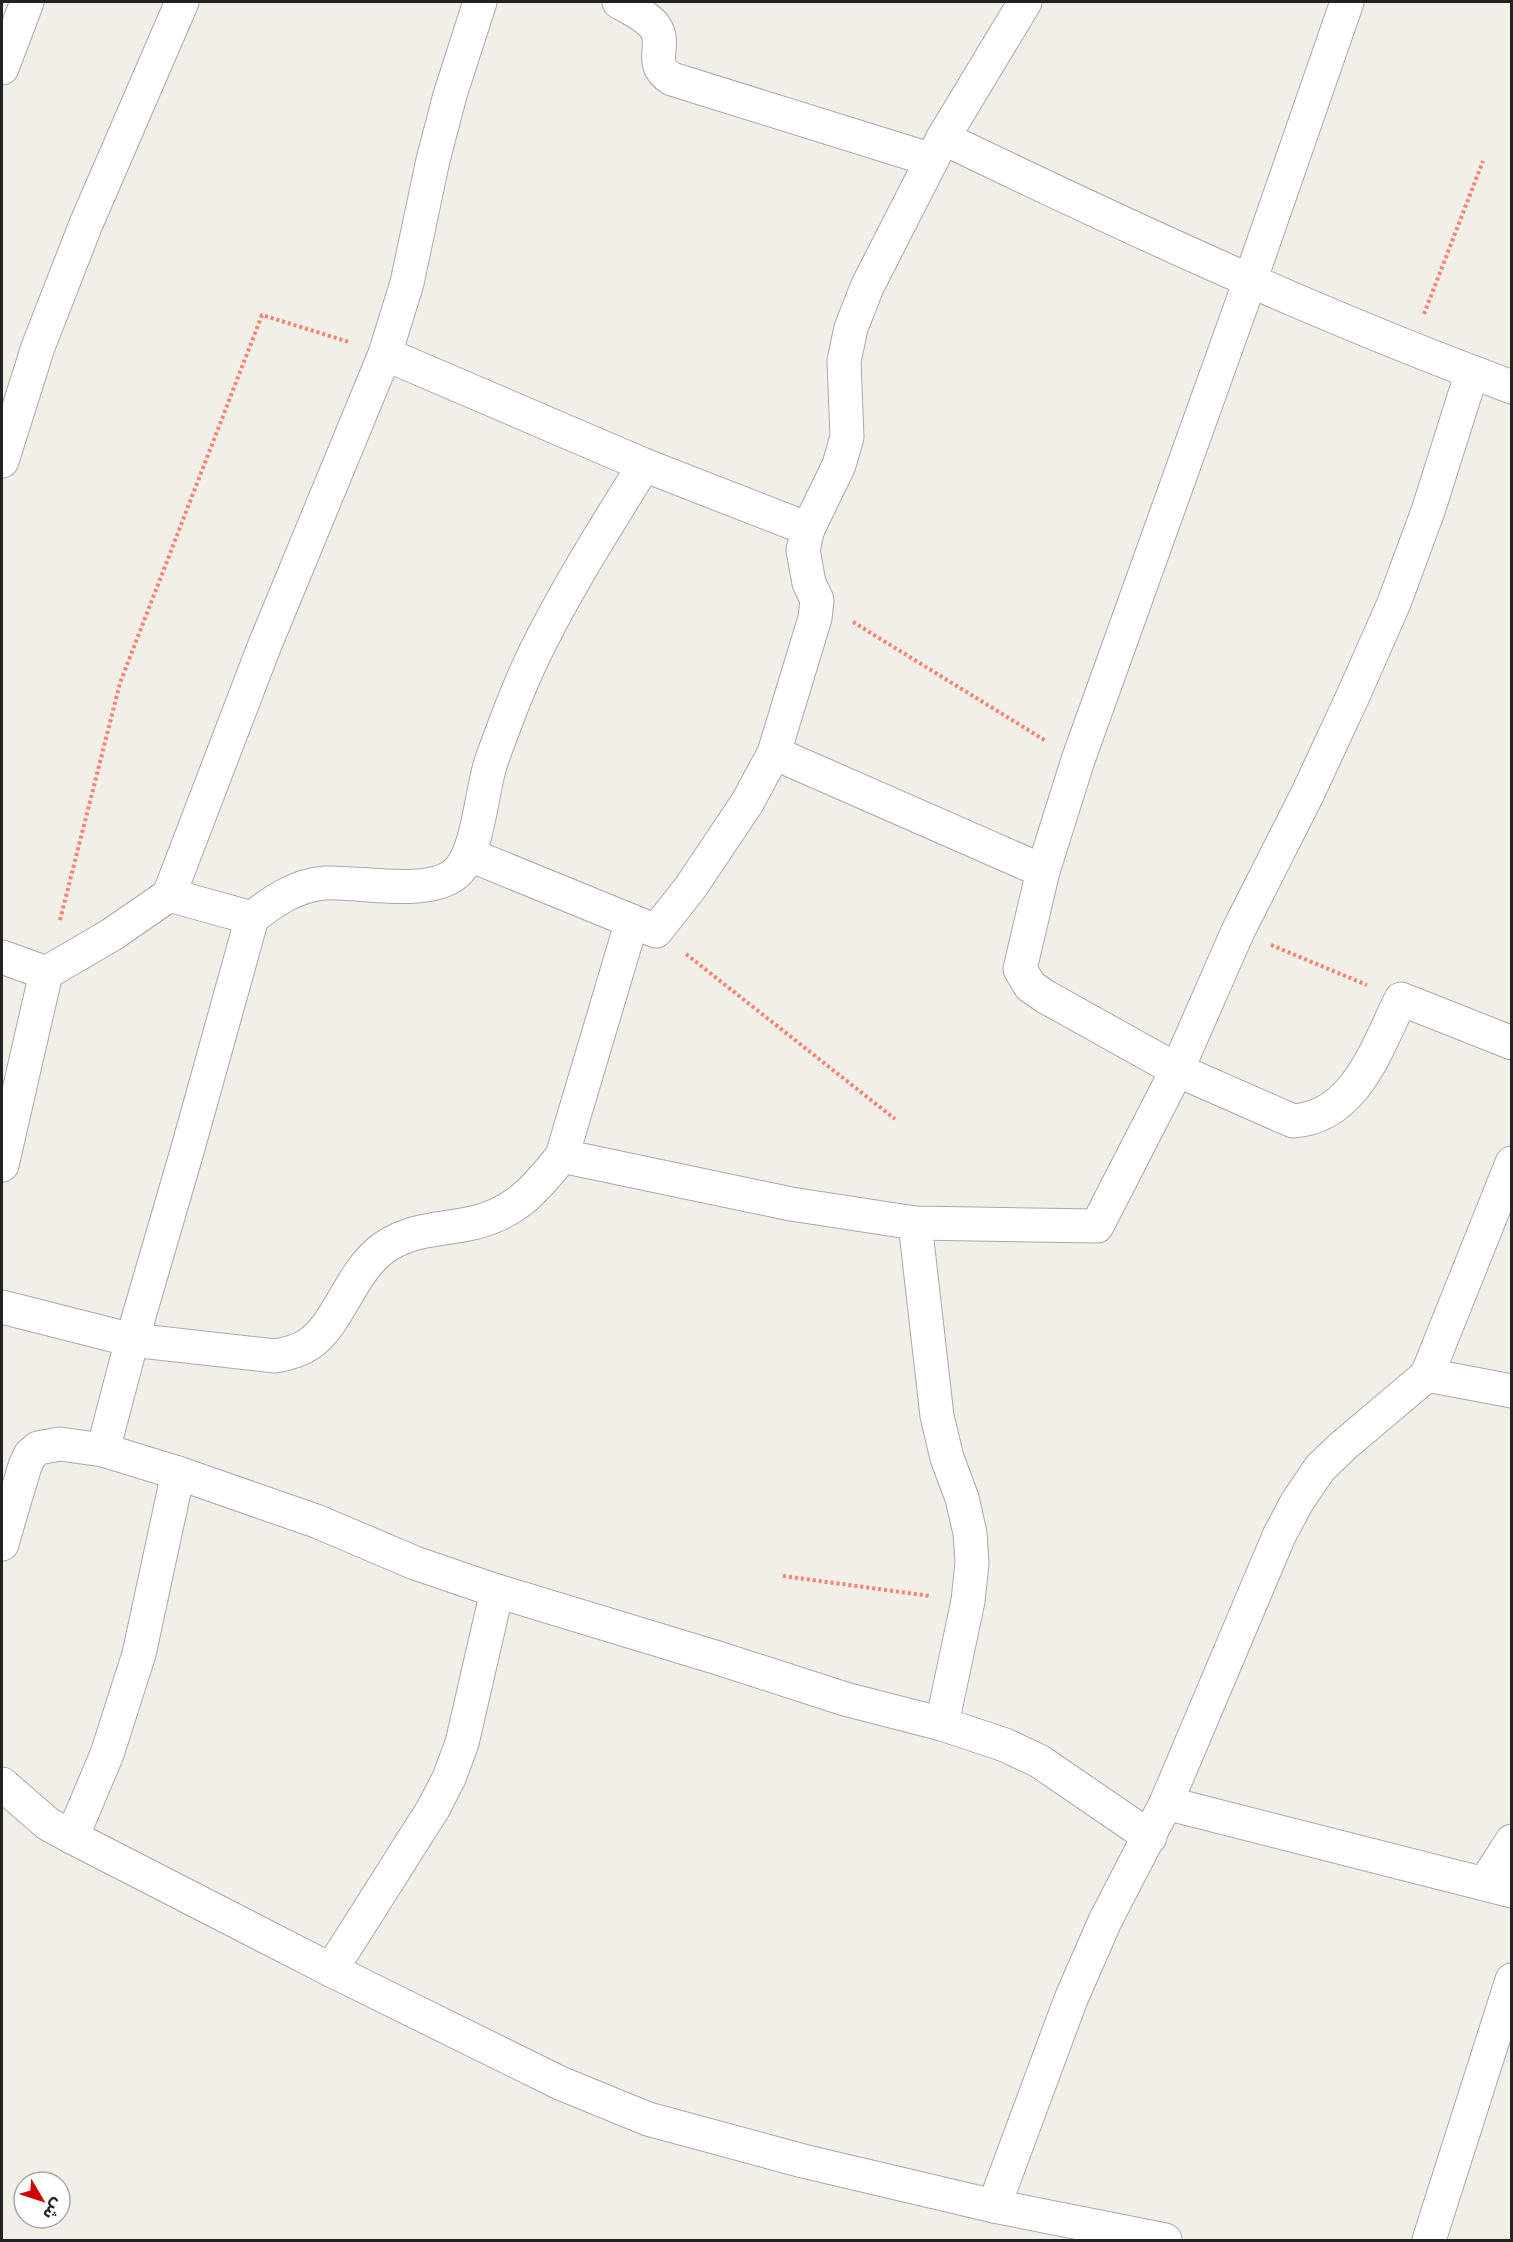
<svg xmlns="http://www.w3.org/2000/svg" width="1513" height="2242" font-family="Karla,'Noto Sans Arabic',sans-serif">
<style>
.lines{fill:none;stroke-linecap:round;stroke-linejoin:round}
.minor-casing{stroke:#a9a9a9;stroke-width:35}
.path{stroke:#fa8072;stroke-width:4;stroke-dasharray:3 3;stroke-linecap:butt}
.minor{stroke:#fff;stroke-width:33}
</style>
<rect width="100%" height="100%" fill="#f2efe9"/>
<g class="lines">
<g class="minor-casing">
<g id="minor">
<path d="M619,2C631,9 647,16 655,27C668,46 646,63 672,79L932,160"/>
<path d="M1347,2L1250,281L1078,760L1043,871L1020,969L1030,986L1046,997L1177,1070L1293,1121C1356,1117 1377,1047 1401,999L1512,1043"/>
<path d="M2,68L27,2"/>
<path d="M943,138C1130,228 1317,315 1512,387"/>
<path d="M385,354L644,465L808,529"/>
<path d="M2,461L38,347L86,224L182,2"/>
<path d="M774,753L1043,871"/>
<path d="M470,855L656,931L690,888L747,803L774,753L815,618L817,600L809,583L803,550L808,529L839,465L847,437L844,361L851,328L867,287L943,138L1025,2"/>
<path d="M252,918L169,895L264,647L385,354L407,283L433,160L450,95L480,2"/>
<path d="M2,957L46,973"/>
<path d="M562,1156L791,1204L915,1223L1097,1226L1177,1070L1238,931L1307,795L1353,696L1394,603L1428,511L1472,372"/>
<path d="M2,1165L46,973L111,935L169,895"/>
<path d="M915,1223L937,1416L947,1458L962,1498L970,1533L972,1563L968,1601L942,1724"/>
<path d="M2,1307L132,1340L275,1356C287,1354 299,1351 309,1344C340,1323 350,1271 385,1247C412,1229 438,1230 468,1224C514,1215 535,1190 562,1156L632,921"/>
<path d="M1427,1375L1512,1391"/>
<path d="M103,1450L132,1340L188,1148L252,918C273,901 297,885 325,883C358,881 427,897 455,874C479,855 481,789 492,759C507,718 522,677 543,637C573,578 609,522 644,465"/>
<path d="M2,1513L10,1516L2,1544"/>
<path d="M10,1516L25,1466L30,1455L38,1448L60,1444L103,1450L178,1473L316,1521L415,1563L497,1591L718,1658L845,1699L942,1724L1005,1745L1039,1761L1150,1837"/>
<path d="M2,1784L48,1824L72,1837L331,1970L560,2083L648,2119L803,2161L994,2206L1165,2240"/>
<path d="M1166,1803L1512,1891"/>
<path d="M72,1837L107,1754L139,1654L178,1473"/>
<path d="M1485,1883L1512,1841"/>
<path d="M331,1970L433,1809L449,1778L462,1743L497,1591"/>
<path d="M994,2206L1071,1999L1105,1921L1166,1803L1279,1536L1297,1502L1320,1468L1343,1446L1427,1375L1512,1163"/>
<path d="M1429,2240L1512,1980"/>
</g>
</g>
<g class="path">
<path d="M1424,314L1483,161"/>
<path d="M853,622L1046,741"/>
<path d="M60,920L120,683L262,315L349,342"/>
<path d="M1271,945L1367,985"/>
<path d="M686,954L895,1119"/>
<path d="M783,1576L930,1596"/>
</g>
<use href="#minor" class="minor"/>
</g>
<rect width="1513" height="2242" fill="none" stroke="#222222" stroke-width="6"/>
<g transform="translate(42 2200) rotate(129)"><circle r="28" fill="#ffffff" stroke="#a7a7a7" stroke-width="1.5"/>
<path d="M0-4.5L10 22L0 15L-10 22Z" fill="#d40000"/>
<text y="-9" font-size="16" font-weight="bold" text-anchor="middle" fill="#222222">ش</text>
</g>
</svg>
